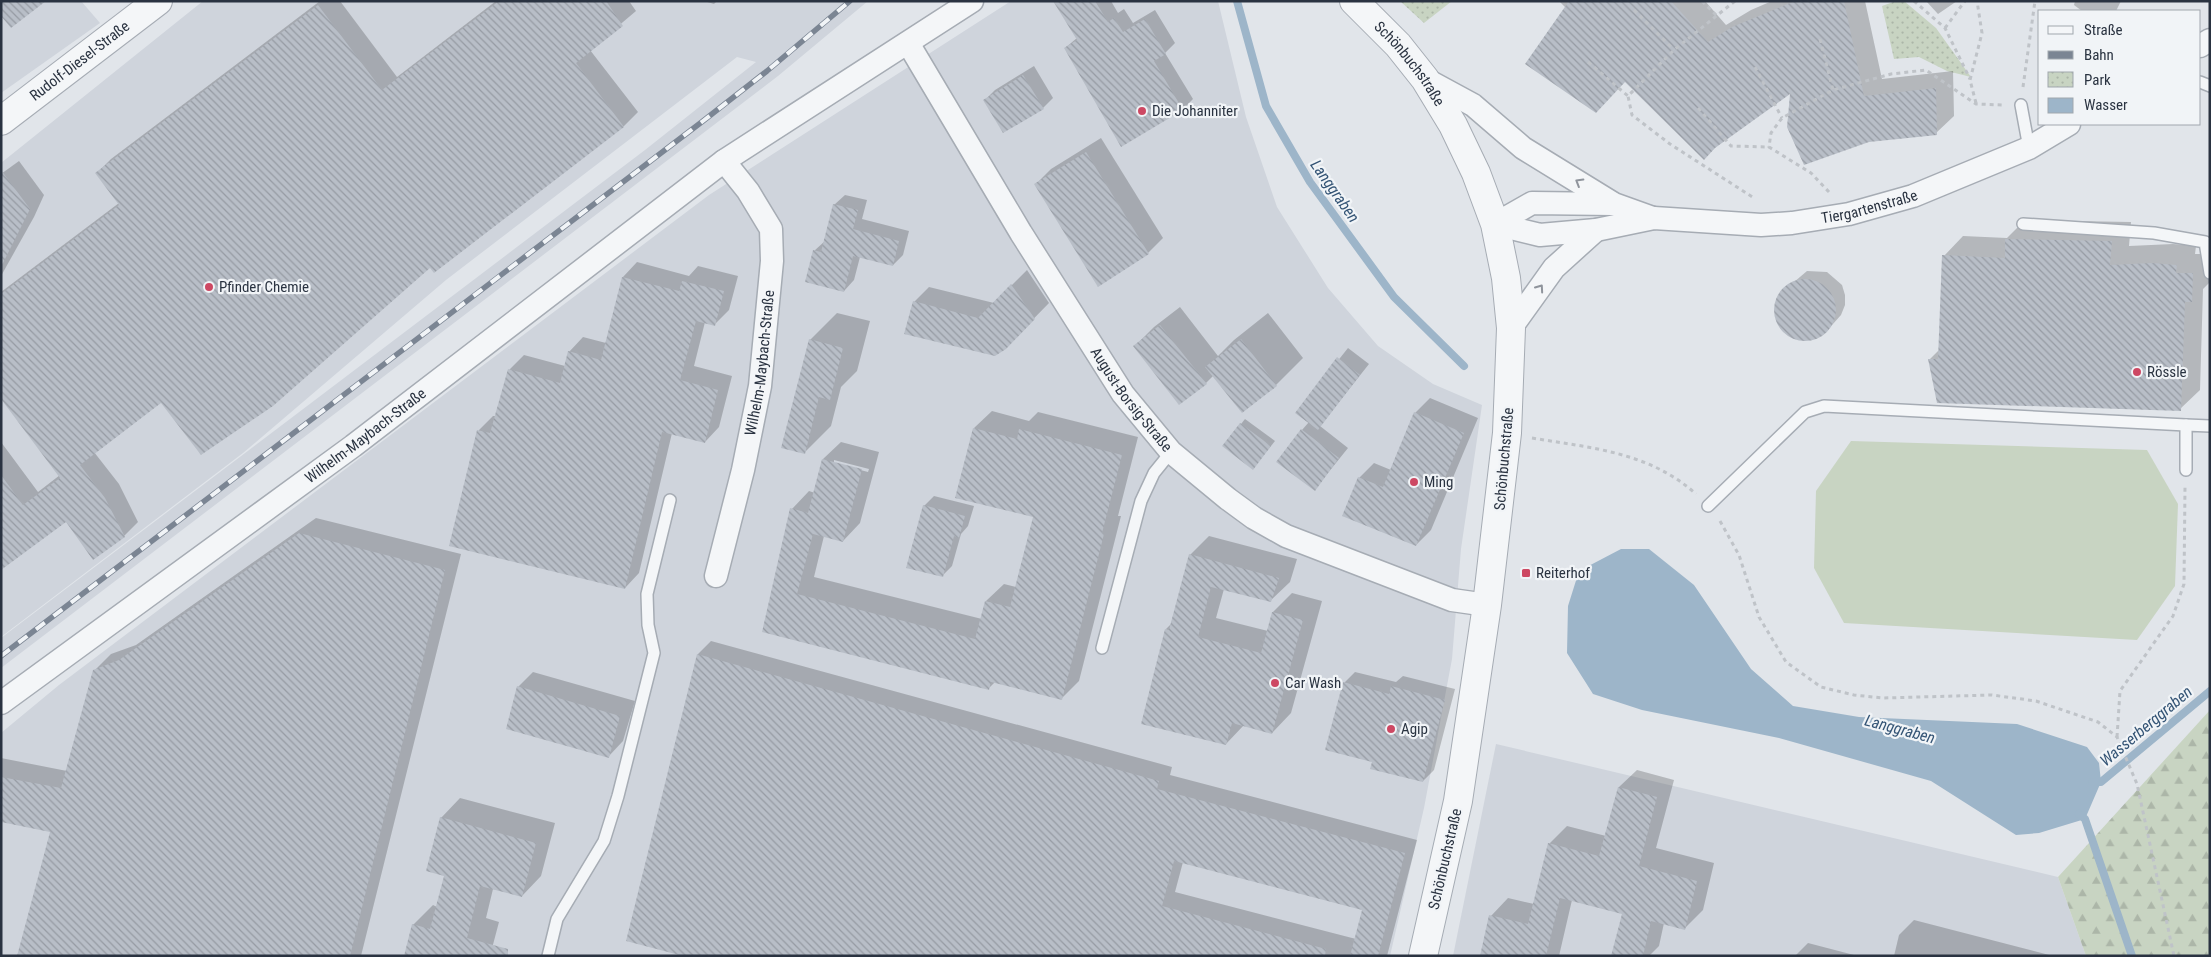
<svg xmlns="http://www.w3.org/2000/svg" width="2211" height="957" font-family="'Roboto Condensed',sans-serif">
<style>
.built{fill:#cfd4dc}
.forest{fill:url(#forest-firs)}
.park{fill:url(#park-dots)}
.pitch{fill:#c8d4c2}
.water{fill:#9db5c9}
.shadow{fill:#0003;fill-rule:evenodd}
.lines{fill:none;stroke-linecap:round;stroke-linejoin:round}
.stream{stroke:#9db5c9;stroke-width:8}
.building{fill:url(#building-back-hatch)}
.service-casing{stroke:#a6acb4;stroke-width:14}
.minor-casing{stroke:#a6acb4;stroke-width:25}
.tertiary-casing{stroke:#a6acb4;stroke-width:30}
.path{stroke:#bfc3c8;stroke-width:3;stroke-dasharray:4 4;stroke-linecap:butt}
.service{stroke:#f4f6f8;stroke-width:11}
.minor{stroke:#f4f6f8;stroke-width:22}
.tertiary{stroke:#f4f6f8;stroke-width:28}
.rail-casing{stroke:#7b8593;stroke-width:5.5}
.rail{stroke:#f1f4f7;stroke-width:4;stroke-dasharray:11;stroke-linecap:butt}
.oneway{stroke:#8f949c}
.poi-dot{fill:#cd4863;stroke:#f1f4f7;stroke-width:2}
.labels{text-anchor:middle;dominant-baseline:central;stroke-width:4.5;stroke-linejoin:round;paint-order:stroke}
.street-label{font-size:15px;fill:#2a3341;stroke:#f1f4f7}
.poi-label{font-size:15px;fill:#2a3341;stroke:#f1f4f7;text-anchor:start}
.water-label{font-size:16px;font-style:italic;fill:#345475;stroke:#f1f4f7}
</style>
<defs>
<pattern id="forest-firs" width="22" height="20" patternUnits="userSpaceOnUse" patternTransform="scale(1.25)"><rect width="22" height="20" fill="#c8d4c2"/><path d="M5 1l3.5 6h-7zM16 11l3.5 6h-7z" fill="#acb6a8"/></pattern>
<pattern id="park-dots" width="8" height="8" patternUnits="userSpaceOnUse" patternTransform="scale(1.25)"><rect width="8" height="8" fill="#c8d4c2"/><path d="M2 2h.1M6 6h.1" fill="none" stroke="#acb6a8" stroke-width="1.8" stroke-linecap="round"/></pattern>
<pattern id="building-back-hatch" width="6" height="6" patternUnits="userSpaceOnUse" patternTransform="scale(1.25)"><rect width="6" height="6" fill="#b8bec7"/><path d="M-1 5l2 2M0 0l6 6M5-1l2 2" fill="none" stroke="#969ba3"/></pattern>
</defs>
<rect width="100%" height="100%" fill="#e1e5ea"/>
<g class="built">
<path d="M1,1H81L100,23L1,93Z"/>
<path d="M203,1H868L778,76L1,668V638L645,150L756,62L737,57L446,280L243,453L1,637V163Z"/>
<path d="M1011,1H1218L1246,117L1277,207L1328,288L1378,346L1433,384L1482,405L1461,549L1452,659L1424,808L1390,956H1V733L59,685L709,195Z"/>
<path d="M1496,744L2058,877L2086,956H1453Z"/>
</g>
<path class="forest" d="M2210,710V956H2086L2058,877Z"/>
<g class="park">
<path d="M1400,1H1452L1424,23Z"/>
<path d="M1896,1H1904L1936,28L1971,77L1947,71L1919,57L1894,59L1882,6Z"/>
</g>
<path class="pitch" d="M1851,441L2147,450L2178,504L2175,586L2137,640L1844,623L1814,568L1816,491Z"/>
<path class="water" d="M1621,549H1649L1694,585L1751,669L1793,706L1859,717L2017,724L2087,747L2099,763L2101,782L2085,819L2039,833L2016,835L1931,781L1779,738L1642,710L1593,694L1567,653L1568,606L1579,571Z"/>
<g class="shadow">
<path d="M320,1H340L397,77L496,1H629L636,11L590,50L638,112L624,126L434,271L430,266L161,401L94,452L119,484L138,522L124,536L66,520L1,568V442L38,492L60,475L1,397V292L119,203L97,173L111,159Z"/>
<path d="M704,1H717L714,4Z"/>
<path d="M1054,1H1111L1118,13L1124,9L1133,23L1155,10L1175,43L1165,53L1193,99L1183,109L1121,145L1065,48L1077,38Z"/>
<path d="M1559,1H1705L1726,25L1751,10L1772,1H1865L1882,79L1953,71L1954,116L1936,133L1792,91L1566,8Z"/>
<path d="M1926,1H1957L1938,14Z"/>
<path d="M2075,1H2121L2116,11H2082L2074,5Z"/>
<path d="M1034,66L1053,98L1043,108L985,100L995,90Z"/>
<path d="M1101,138L1163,238L1148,253L1036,184L1051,169Z"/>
<path d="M19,161L44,195L34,217L1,276V174Z"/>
<path d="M845,195L867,200L862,219L909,231L903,255L893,265L860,257L854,280L844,291L814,251L825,241L834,205Z"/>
<path d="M2025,220L2131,222L2129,246L2173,244L2196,246L2195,254H2210V282L2203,289L2200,390L2180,409L1929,360L1940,349L1944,256L1963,236L2007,238Z"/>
<path d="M637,262L689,276L698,266L738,276L729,310L715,324L705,322L694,366L732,376L719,427L705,442L672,433L639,573L625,588L450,545L479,430L493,416H496L509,370L524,355L565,366L569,352L583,337L606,343L623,277Z"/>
<path d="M1027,270L1049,303L1005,348L914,302L929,287L994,303Z"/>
<path d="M1807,271L1827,272L1842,285L1845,295V305L1841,315L1824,334L1814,339L1794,338L1779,324L1776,304L1780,294Z"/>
<path d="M1180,307L1218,356L1234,340L1268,313L1303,358L1276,385L1214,375L1206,383L1135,346L1154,327Z"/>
<path d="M837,313L870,321L857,371L841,387L831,426L804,453L810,340Z"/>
<path d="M1348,348L1369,364L1320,426L1348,448L1315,489L1302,430L1309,422L1297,412Z"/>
<path d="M1430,398L1478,418L1431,530L1416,545L1359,478L1374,463L1391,470L1415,413Z"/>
<path d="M992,411L1029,421L1038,412L1138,437L1118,516H1121L1079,681L1062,698L996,681L989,688L763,631L792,509L809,491L815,493L823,459L841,442L879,452L860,523L843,541L824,536L814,577L982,619L986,601L1004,584L1016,587L1034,516L974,428ZM834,460L869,469L868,472L834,463Z"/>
<path d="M1245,419L1275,441L1253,468L1241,424Z"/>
<path d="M934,496L974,506L968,526L961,534L952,566L942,576L924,506Z"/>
<path d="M316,518L461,554L361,956H19L121,846L1,821V758L67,771L94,671L111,654L136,645Z"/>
<path d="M1209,536L1297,559L1290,582L1270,601L1224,589L1216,618L1268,631L1273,612L1292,593L1322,601L1291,713L1272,733L1244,725L1226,744L1166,629L1171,624L1190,555Z"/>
<path d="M711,641L1172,767L1170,775L1417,840L1387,956H688L698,654ZM1183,862L1364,909L1356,939L1175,892Z"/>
<path d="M533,672L635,701L623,741L608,757L518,687Z"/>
<path d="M1355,672L1396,682L1403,676L1455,689L1434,770L1423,781L1373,761L1344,683Z"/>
<path d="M1637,770L1674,780L1656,848L1714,863L1703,910L1685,928L1664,923L1659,946L1649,956H1612L1623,913L1572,900L1559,956H1481L1491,916L1508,898L1534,904L1549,844L1567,826L1606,836L1619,787Z"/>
<path d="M460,798L555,823L541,876L522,896L493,889L486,918L499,922L490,956L413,925L433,905L437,907L446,875L441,818Z"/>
<path d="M1914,920L2053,956H1894L1899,935Z"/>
<path d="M1808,943L1854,955L1853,956H1795Z"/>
</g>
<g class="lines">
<g class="stream">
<path d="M1237,1L1266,106L1310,182L1394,297L1464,366"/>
<path d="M2092,782H2101L2210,691"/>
<path d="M2079,814L2085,819L2132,956"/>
</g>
</g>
<g class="building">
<path d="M1,1H46L11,28L1,16Z"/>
<path d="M499,1H606L623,26L576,63L624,127L434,273L430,268L273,406L201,455L161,403L80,465L105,498L125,537L93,560L66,522L1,570V475L23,505L60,478L1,399V294L119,205L95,173L318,5L382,90Z"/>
<path d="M1053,1H1095L1108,22L1114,18L1123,32L1145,19L1166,54L1154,61L1183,110L1121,147L1064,48L1077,40Z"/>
<path d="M1569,1H1671L1708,42L1732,27L1795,1H1844L1864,96L1936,88L1937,135L1869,142L1804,165L1787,127L1790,94L1715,148L1704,160L1625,82L1596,113L1525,64Z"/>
<path d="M1023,75L1044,109L1003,133L983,100Z"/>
<path d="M1086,152L1149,254L1098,287L1034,184Z"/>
<path d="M1,170L30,209L1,267Z"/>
<path d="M833,204L858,210L853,229L899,241L893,266L853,256L844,292L805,282L813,250L821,252Z"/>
<path d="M2005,239L2112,241L2110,265L2152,263L2177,265L2176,273H2193L2192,302H2185L2181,411L1937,403L1928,359H1938L1942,255L2005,258Z"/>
<path d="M622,277L679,291L682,281L724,291L715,326L696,321L680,380L718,390L705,443L662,432L625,589L449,546L477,430L490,433L508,369L560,383L568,351L601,360Z"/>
<circle cx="1805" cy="310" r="31"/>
<path d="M1011,284L1035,319L1006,349L995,356L904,334L913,301L978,318Z"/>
<path d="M1160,325L1207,384L1179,405L1133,346Z"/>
<path d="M809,339L843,348L830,400L819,397L805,454L781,448Z"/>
<path d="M1241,339L1277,386L1242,413L1205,367Z"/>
<path d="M1337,357L1360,375L1318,430L1295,413Z"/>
<path d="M1414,412L1464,433L1416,546L1342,516L1358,477L1383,487Z"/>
<path d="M1240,423L1271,446L1253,470L1222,446Z"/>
<path d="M973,428L1017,439L1019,429L1122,455L1102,533L1104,534L1062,700L991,682L989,690L762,632L790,508L808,513L822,459L862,469L843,542L813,534L797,594L975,639L985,601L1010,607L1033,517L955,498Z"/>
<path d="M1301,429L1339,458L1315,491L1276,462Z"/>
<path d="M923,505L965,516L959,538L954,536L943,577L906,568Z"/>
<path d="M299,533L445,570L350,956H17L50,832L1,822V777L61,788L93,670L119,660Z"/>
<path d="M1189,554L1279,578L1271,602L1211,587L1198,637L1261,653L1272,612L1303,620L1272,734L1232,723L1226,745L1141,724L1165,629L1169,630Z"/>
<path d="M697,654L1159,781L1157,789L1405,853L1378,956H1350L1362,910L1174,861L1162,906L1326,949L1325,956H683L626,941Z"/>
<path d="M1343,682L1389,694L1391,686L1445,700L1423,782L1370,769L1372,762L1325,750Z"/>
<path d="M517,686L620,716L609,758L506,729Z"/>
<path d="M1618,787L1657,797L1639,866L1697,881L1685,930L1651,921L1643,956H1611L1622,914L1560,898L1546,956H1480L1489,915L1528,924L1548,843L1599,856Z"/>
<path d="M440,817L536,843L522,897L480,886L467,938L508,949V956H404L412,924L430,929L444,876L426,871Z"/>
</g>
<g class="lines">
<g class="service-casing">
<g id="service">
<path d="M2200,82L2210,86"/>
<path d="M2021,105L2029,148"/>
<path d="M2023,224L2154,233L2205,242L2210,273"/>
<path d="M2186,470V425L2210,426"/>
<path d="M1708,506L1805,412L1824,406L2186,425"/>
<path d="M1102,648L1141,501L1154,473L1171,452"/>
<path d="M548,956L557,919L604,841L618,796L654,653L648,625L647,594L670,500"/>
</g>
</g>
<g class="minor-casing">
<g id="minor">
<path id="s1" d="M908,43L1021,233L1123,394L1171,452L1228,499L1254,518L1286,536L1452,600L1487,605"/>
<path d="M2200,46L2210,40"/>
<path d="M1425,79L1473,105L1523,148L1614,204L1653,218"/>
<path id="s2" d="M1495,224L1540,235L1596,230L1654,218L1761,225L1792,223L1849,214L1913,196L2029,148L2069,124"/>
<path d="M1495,224L1532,203L1613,204"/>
<path d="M1511,328L1554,268L1596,230"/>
<path id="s3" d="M716,576L743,470L760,386L772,261L771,229L748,191L724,161"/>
<path id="s4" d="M1,703L353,446L724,161L972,1"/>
</g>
</g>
<g class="tertiary-casing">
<g id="tertiary">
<path id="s5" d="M1354,1L1398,45L1425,79L1453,125L1476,173L1495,224L1506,278L1511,328L1507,433L1487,605L1458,801L1423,956"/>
<path id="s6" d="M1,121L158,1"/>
</g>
</g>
<g class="path">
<path d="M1702,1L1716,15"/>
<path d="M1735,1L1674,50L1628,96L1632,115L1670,144L1754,198"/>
<path d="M1914,1L1945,28L1970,79"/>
<path d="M1634,10L1674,50"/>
<path d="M1945,28L1965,1"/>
<path d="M1820,39L1833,90"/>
<path d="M1588,62L1628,96"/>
<path d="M1755,67L1782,118"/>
<path d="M2023,87L2035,1"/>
<path d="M1976,103L1970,80L1982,33L1977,1"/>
<path d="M1698,108L1731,146L1769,147"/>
<path d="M1829,192L1811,173L1769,147L1771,133L1782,118L1833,90L1891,74L1926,70L1976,104L2003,105"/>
<path d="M1532,438C1592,448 1649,452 1696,494"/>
<path d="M1720,521L1739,555L1759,617L1786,662L1821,687L1854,695L1883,698L1992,695L2036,701L2098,722L2117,737L2137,784L2174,956"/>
<path d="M2117,737L2120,691L2173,616L2184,584L2185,487"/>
</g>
<use href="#service" class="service"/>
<use href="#minor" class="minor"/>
<use href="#tertiary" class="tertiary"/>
<g class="rail-casing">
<path id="rail" d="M1,656L703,121L767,71L850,1"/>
</g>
<use href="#rail" class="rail"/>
</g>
<defs><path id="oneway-chevron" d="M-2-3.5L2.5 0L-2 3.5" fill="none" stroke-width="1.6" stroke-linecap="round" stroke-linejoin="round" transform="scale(1.25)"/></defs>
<g class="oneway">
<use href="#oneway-chevron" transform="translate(1579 182) rotate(-149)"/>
<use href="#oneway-chevron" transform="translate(1540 288) rotate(-55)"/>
</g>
<g class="poi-dot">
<circle cx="1142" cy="111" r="5"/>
<circle cx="209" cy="287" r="5"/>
<circle cx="2137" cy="372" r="5"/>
<circle cx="1414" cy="482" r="5"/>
<rect x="1521" y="568" width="10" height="10" rx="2.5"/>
<circle cx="1275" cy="683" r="5"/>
<circle cx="1391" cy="729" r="5"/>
</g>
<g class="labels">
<g class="street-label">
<text stroke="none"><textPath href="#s6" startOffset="99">Rudolf-Diesel-Straße</textPath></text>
<text stroke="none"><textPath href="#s5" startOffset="84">Schönbuchstraße</textPath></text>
<text stroke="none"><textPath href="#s2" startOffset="379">Tiergartenstraße</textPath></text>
<text stroke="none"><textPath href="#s3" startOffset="218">Wilhelm-Maybach-Straße</textPath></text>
<text stroke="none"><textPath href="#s1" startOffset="421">August-Borsig-Straße</textPath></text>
<text stroke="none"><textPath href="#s4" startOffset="452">Wilhelm-Maybach-Straße</textPath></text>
<text transform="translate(1504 459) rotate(-85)">Schönbuchstraße</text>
<text transform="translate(1445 859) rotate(-77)">Schönbuchstraße</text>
</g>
<g class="poi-label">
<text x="1152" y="111">Die Johanniter</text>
<text x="219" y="287">Pfinder Chemie</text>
<text x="2147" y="372">Rössle</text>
<text x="1424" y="482">Ming</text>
<text x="1536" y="573">Reiterhof</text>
<text x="1285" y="683">Car Wash</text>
<text x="1401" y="729">Agip</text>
</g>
<g class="water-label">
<text transform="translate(1335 191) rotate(55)">Langgraben</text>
<text transform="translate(2146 726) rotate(-40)">Wasserberggraben</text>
<text transform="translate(1900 729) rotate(15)">Langgraben</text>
</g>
</g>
<rect width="2211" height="957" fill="none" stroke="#2a3341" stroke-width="5"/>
<rect x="2038" y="10" width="162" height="115" fill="#f1f4f7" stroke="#a1a7ae"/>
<rect x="2048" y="26" width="25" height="8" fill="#f4f6f8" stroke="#a1a7ae"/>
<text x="2084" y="35" font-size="15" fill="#2a3341">Straße</text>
<rect x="2048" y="51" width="25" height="8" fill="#7b8593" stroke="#a1a7ae"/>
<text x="2084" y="60" font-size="15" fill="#2a3341">Bahn</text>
<rect x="2048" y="72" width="25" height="15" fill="url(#park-dots)" stroke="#a1a7ae"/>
<text x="2084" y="85" font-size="15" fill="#2a3341">Park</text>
<rect x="2048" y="98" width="25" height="15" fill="#9db5c9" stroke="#a1a7ae"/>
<text x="2084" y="110" font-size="15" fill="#2a3341">Wasser</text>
</svg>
